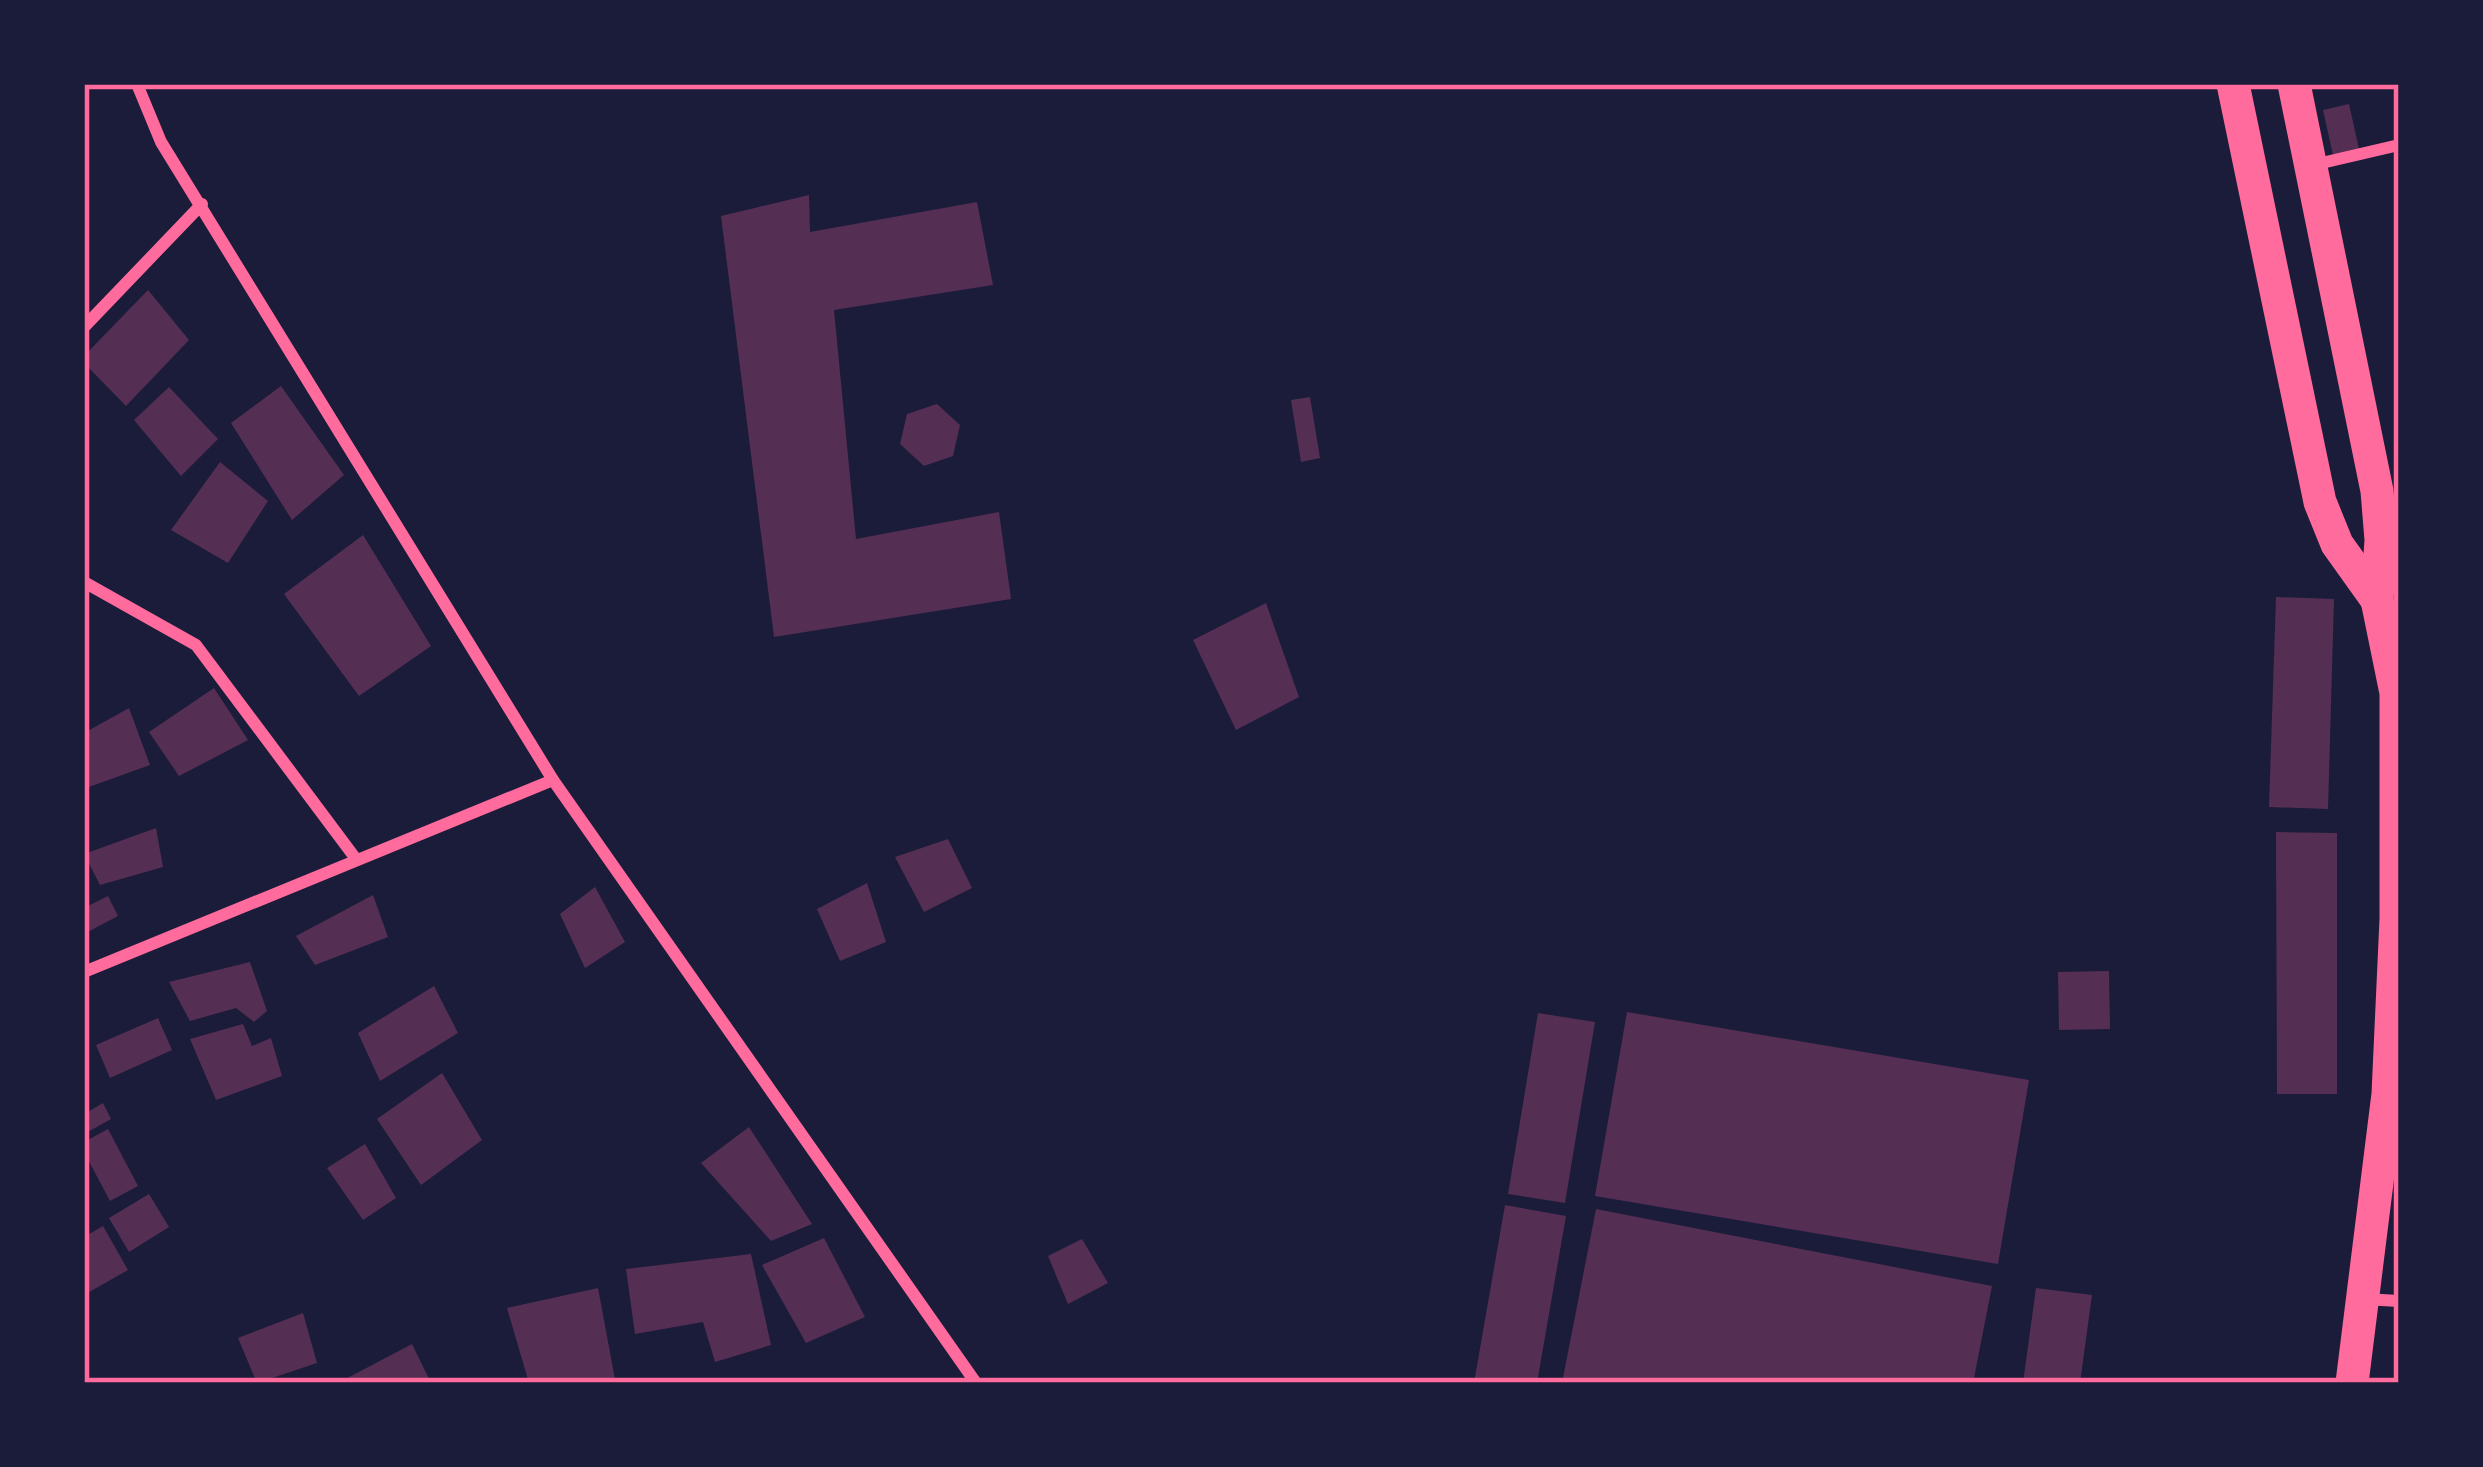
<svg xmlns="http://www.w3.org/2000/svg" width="2483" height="1467" font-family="'PT Sans',sans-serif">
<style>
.building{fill:#542f53}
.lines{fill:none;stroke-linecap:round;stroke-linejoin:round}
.minor{stroke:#ff6b9d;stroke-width:12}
.trunk{stroke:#ff6b9d;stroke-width:33}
.neatline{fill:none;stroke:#ff6b9d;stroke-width:4.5}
</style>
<rect width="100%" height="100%" fill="#1b1b3a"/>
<g class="building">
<path d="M2349,104L2359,149L2333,155L2323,110Z"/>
<path d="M809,195L810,232L977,202L993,285L834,310L856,539L999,512L1011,599L774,637L721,216Z"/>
<path d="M148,290L189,340L126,406L84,363V356Z"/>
<path d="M281,386L344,475L292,520L231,423Z"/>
<path d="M169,387L218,439L181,476L134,420Z"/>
<path d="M1310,397L1320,458L1301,462L1291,400Z"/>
<path d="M937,404L960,425L953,456L924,466L900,444L907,414Z"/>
<path d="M220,462L268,501L228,563L171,530Z"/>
<path d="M363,535L431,646L359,696L284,594Z"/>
<path d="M2276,597L2334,599L2328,809L2269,807Z"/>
<path d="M1266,603L1299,697L1236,730L1193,640Z"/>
<path d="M214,688L248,740L179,776L149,732Z"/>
<path d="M129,708L150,765L89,787L84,778V733Z"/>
<path d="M156,828L163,867L100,885L84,854Z"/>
<path d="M2276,832L2337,833V1094H2277Z"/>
<path d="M948,839L972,888L924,912L895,857Z"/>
<path d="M867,883L886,942L840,961L817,909Z"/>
<path d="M595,887L625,942L585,968L560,914Z"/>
<path d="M373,895L388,937L315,965L296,936Z"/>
<path d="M108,896L118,916L84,934V908Z"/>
<path d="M250,962L267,1011L254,1022L236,1008L190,1021L169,982Z"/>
<path d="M2109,971L2110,1029L2059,1030L2058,972Z"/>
<path d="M434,986L458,1033L380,1081L358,1033Z"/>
<path d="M1627,1012L2029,1080L1998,1264L1595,1196Z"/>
<path d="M1538,1013L1595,1022L1565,1203L1508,1194Z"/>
<path d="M158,1018L172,1050L110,1078L96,1045Z"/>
<path d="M243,1024L252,1046L271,1038L282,1076L216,1100L190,1039Z"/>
<path d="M442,1073L482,1140L421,1185L377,1119Z"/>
<path d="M103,1103L111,1119L84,1134V1114Z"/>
<path d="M749,1127L812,1224L771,1241L701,1163Z"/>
<path d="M108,1129L138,1186L110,1201L84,1152V1142Z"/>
<path d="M365,1144L396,1198L363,1220L327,1168Z"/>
<path d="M149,1194L169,1227L129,1252L109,1218Z"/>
<path d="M1505,1205L1566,1216L1537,1383H1474Z"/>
<path d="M1596,1209L1992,1286L1973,1383H1562Z"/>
<path d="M103,1226L128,1270L84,1295V1237Z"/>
<path d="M824,1238L865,1317L806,1343L762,1265Z"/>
<path d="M1082,1239L1108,1283L1068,1304L1048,1256Z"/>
<path d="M751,1254L771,1345L715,1362L703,1322L635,1334L626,1269Z"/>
<path d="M598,1288L615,1379L529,1383L507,1308Z"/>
<path d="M2036,1288L2092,1295L2080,1383H2023Z"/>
<path d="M303,1313L317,1363L257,1383L238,1338Z"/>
<path d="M412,1344L431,1383H338Z"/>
</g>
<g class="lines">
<g class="minor">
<path d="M137,84L161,142L553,780L976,1383"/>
<path d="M2313,165L2399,145"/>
<path d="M84,327L202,204"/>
<path d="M84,582L196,645L356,859"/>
<path d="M84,972L553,780"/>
<path d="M2364,1299L2399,1301"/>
</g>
<g class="trunk">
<path d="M2233,84L2320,502L2337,544L2377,600"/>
<path d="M2294,84L2377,491L2381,540L2377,600L2396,693V919L2388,1094L2352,1383"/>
</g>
</g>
<rect width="2483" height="1467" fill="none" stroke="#1b1b3a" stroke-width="174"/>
<rect x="87" y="87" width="2309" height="1293" class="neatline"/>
</svg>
